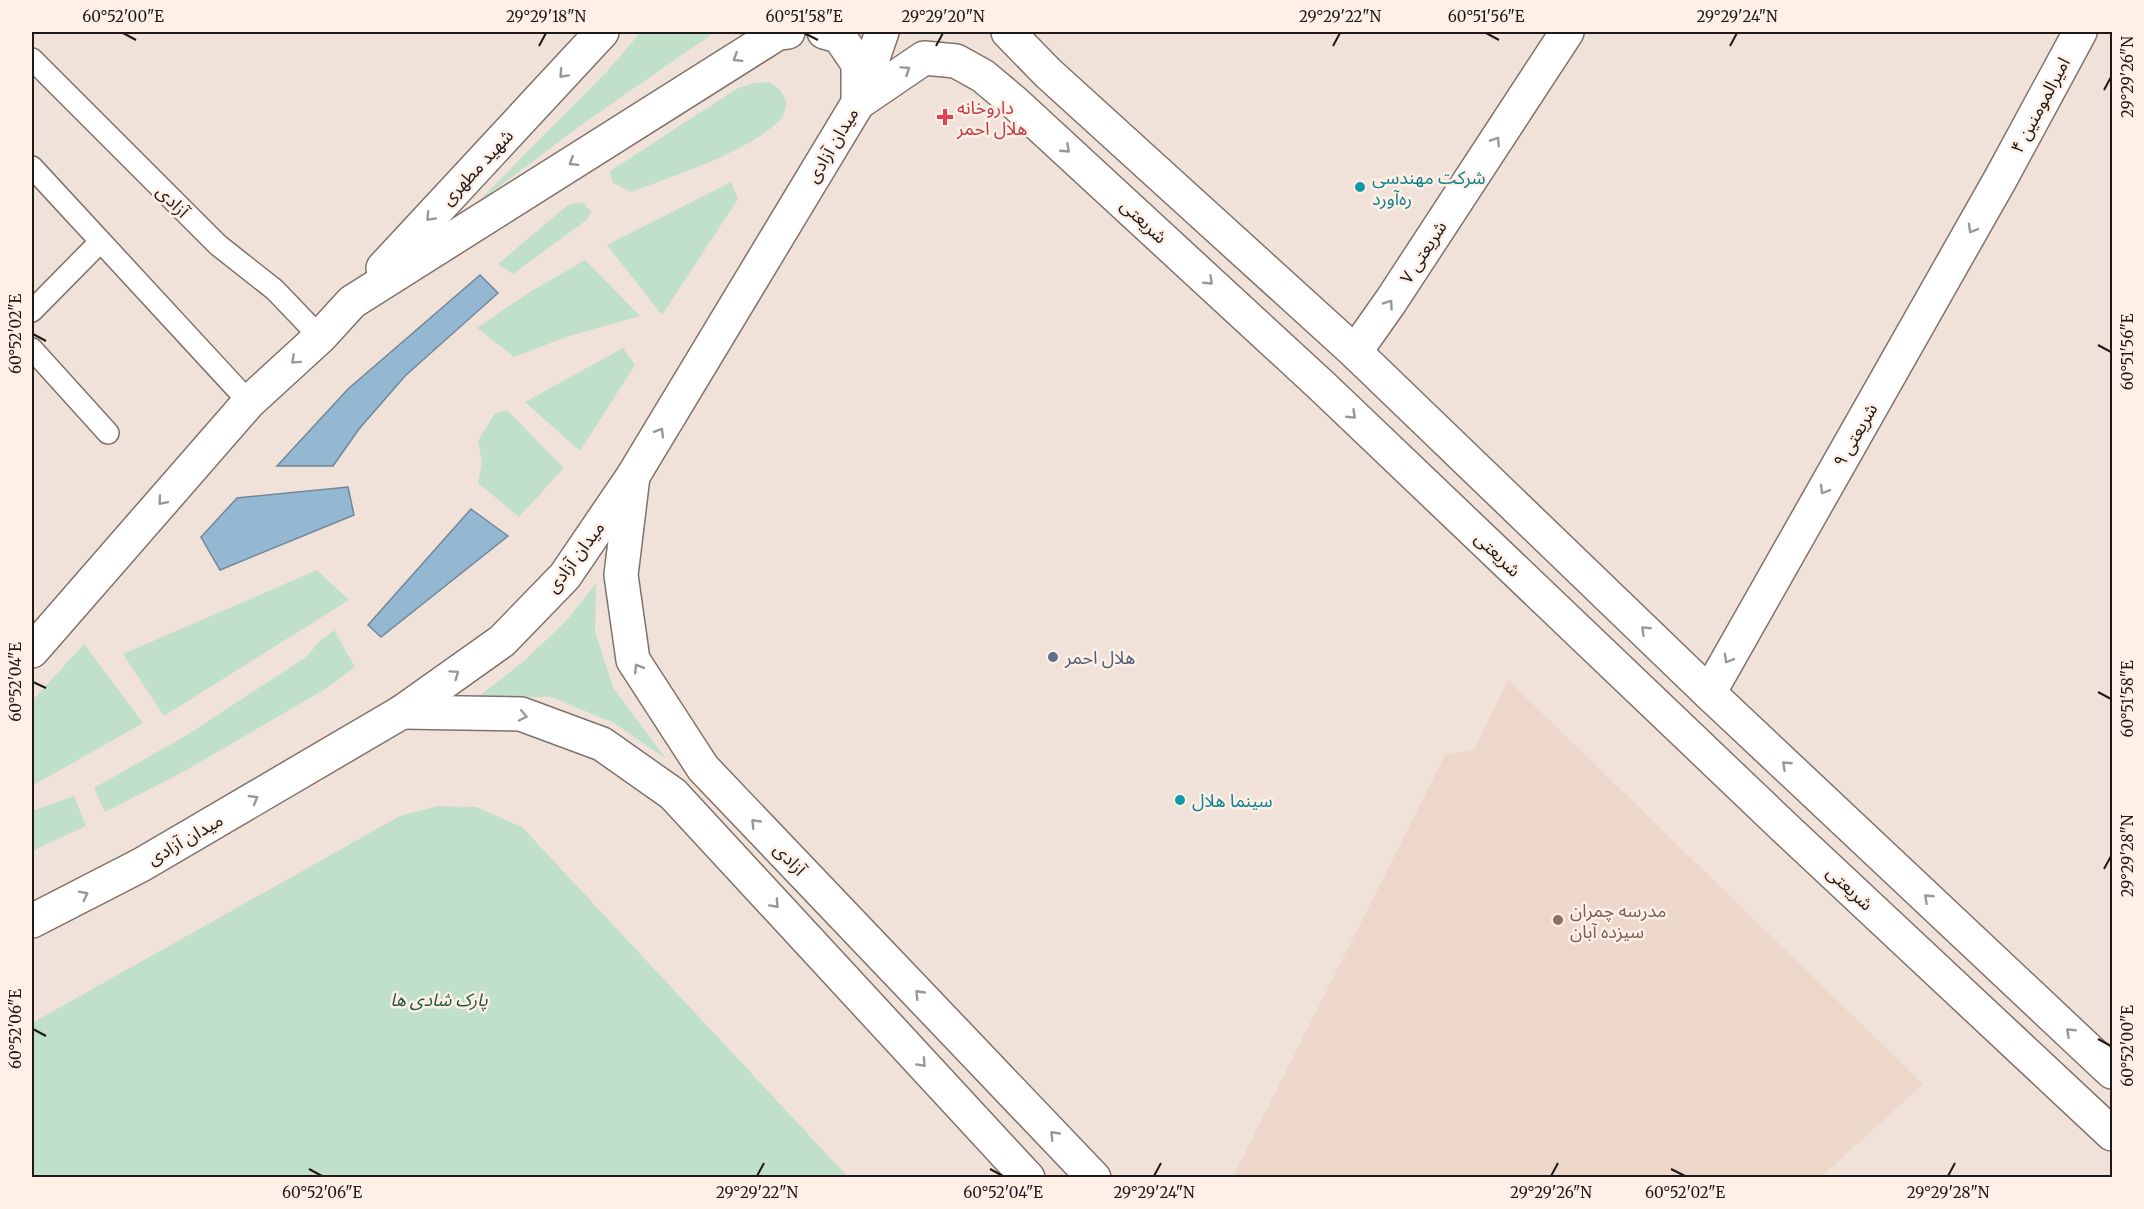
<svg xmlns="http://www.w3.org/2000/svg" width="2144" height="1209" font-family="Merriweather,'Noto Sans Arabic',serif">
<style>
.built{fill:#edd6ca}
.green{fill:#c0e0c9}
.water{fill:#94b7d2;stroke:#71889a;stroke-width:1.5}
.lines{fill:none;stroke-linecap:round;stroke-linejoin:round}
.lane-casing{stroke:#80726b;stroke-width:24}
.street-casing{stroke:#80726b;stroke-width:36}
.secondary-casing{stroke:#80726b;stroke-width:36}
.primary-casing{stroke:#80726b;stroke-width:36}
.lane{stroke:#fff;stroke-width:21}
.street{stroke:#fff;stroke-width:33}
.secondary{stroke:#fff;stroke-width:33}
.primary{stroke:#fff;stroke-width:33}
.oneway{stroke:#9a9897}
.ticks{fill:none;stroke:#1f1a17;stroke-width:2}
.health-dot{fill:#e0444e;stroke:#feefe7;stroke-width:2}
.culture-dot{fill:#0f9aa8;stroke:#feefe7;stroke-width:2}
.service-dot{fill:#5c6f8a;stroke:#feefe7;stroke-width:2}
.education-dot{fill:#8d6e63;stroke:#feefe7;stroke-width:2}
.labels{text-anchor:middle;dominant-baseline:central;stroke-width:5;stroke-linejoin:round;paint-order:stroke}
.street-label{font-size:18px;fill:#1f1a17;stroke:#feefe7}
.health-label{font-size:18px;fill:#be3a42;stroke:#feefe7;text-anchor:start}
.culture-label{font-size:18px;fill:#0d838f;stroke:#feefe7;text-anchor:start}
.service-label{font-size:18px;fill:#4e5e75;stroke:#feefe7;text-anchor:start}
.education-label{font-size:18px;fill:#785e54;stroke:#feefe7;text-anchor:start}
.park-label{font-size:18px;font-style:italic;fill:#1f5a38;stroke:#feefe7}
.neatline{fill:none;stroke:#1f1a17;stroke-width:2}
.ticks-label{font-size:15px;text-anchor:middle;fill:#1f1a17}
</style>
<rect width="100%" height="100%" fill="#f1e2d9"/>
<path class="built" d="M1508,680L1923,1084L1821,1177H1233L1445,755L1474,750Z"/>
<g class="green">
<path d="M641,32H715L581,125L475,205L610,68Z"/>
<path d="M769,82L780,90L787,103C785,109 784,116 780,120C748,152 675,175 631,192L613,183L610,171L738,88L754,83Z"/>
<path d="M731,182L738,199L662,315L607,245Z"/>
<path d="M583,202L591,212L588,219L513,274L498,264L568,205Z"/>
<path d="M585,260L640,316L569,336L514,357L477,328L530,292Z"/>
<path d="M623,348L635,365L580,451L525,402Z"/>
<path d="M507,410L564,468L519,517L478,483L482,462L478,441L495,413Z"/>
<path d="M317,570L349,600L164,716L123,654Z"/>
<path d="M596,583L595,631L613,687L666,759L614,723L551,697L479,696L524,661L567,620Z"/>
<path d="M334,630L355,667L327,688L183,772L105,812L94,788L187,735L306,657L321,640Z"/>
<path d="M84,644L143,723L32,786V701Z"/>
<path d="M74,796L86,826L32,851V811Z"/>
<path d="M437,806L476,807L522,827L848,1177H32V1023L400,816Z"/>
</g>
<g class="water">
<path d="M480,275L498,293L405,376L359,429L333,466H277L348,389Z"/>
<path d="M348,487L354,515L220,570L201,537L237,498Z"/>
<path d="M471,509L508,536L381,637L368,625Z"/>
</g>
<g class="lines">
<g class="lane-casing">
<g id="lane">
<path d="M32,59L218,245L275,290L320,337"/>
<path d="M32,167L249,402"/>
<path d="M32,311L100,242"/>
<path d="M32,349L108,433"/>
</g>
</g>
<g class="street-casing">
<g id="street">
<path d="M1355,352L1391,301L1567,32"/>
<path d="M1709,693L2001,178L2080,32"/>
</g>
</g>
<g class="secondary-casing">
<g id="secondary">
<path d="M1008,32L1048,73L1355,352L1709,693L2112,1072"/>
<path d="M858,103L924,58L956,61L983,76L1014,102L1323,387L1784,827L2112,1134"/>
<path d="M633,476L621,575L633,660L703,768L1094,1178"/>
<path d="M402,712L521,714L602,744L673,794L1028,1178"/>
</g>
</g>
<g class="primary-casing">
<g id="primary">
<path d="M861,93L882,32"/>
<path d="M383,268L602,32"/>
<path d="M32,651L249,402L320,337L352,302L778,33L788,32"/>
<path d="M32,921L141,865L402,712L502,641L565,576L633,476L858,103V64L839,36L824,32"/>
</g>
</g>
<use href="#lane" class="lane"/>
<use href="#street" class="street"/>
<use href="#secondary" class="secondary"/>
<use href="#primary" class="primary"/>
</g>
<defs><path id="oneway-chevron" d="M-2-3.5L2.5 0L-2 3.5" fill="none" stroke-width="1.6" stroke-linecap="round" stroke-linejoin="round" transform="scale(1.5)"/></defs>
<g class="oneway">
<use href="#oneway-chevron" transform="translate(737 58) rotate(148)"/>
<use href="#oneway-chevron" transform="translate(906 70) rotate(-34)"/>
<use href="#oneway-chevron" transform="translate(563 74) rotate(133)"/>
<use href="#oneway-chevron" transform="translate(1496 141) rotate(-57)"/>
<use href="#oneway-chevron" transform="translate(1066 149) rotate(43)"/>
<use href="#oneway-chevron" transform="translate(573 162) rotate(148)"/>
<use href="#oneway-chevron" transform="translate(430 217) rotate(133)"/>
<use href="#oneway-chevron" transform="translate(1972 229) rotate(120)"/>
<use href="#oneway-chevron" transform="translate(1209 281) rotate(43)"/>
<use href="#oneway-chevron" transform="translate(1389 304) rotate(-55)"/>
<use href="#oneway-chevron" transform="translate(295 360) rotate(138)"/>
<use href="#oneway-chevron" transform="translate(1352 415) rotate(44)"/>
<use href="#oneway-chevron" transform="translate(660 432) rotate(-59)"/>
<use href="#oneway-chevron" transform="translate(1824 490) rotate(120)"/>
<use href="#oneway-chevron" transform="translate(162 501) rotate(131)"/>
<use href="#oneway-chevron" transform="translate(1645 630) rotate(-136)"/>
<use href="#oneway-chevron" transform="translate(1728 659) rotate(120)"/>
<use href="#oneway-chevron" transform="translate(638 668) rotate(-122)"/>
<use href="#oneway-chevron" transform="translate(455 674) rotate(-35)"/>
<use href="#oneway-chevron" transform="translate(523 716) rotate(12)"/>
<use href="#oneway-chevron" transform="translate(1786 765) rotate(-137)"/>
<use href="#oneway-chevron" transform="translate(254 799) rotate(-30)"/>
<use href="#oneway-chevron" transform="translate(755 823) rotate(-134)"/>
<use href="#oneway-chevron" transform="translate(84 895) rotate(-27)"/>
<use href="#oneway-chevron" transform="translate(1928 898) rotate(-137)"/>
<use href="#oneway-chevron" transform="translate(775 904) rotate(47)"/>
<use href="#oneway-chevron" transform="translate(919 994) rotate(-134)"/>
<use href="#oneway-chevron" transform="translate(2070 1032) rotate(-137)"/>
<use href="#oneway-chevron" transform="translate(922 1063) rotate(47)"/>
<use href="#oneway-chevron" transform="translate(1054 1135) rotate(-134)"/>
</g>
<path class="ticks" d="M123,33L136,40M804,33L818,40M1486,33L1499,40M539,46L546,33M936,46L943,33M1333,46L1340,33M1730,46L1737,33M2104,90L2111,77M33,334L46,341M2098,345L2111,352M33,682L46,688M2098,692L2111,699M2104,869L2111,856M33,1029L46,1036M2098,1039L2111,1046M309,1169L322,1176M990,1169L1003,1176M1671,1169L1685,1176M757,1176L764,1163M1154,1176L1161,1163M1551,1176L1558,1163M1948,1176L1955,1163"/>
<path class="health-dot" d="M942 108h6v6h6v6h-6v6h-6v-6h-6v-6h6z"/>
<g class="culture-dot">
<circle cx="1360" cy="187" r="6"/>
<circle cx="1180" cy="800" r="6"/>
</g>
<circle class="service-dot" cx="1053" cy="657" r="6"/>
<circle class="education-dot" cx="1558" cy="920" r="6"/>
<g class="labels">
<g class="street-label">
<text transform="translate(2040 105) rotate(-62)">امیرالمومنین ۴</text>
<text transform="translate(832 145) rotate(-59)">میدان آزادی</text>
<text transform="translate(477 167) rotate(-47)">شهید مطهری</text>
<text transform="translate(173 201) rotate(45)">آزادی</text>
<text transform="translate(1144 221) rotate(43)">شریعتی</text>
<text transform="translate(1423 252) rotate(-57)">شریعتی ۷</text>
<text transform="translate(1855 435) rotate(-60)">شریعتی ۹</text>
<text transform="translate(1498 554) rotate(44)">شریعتی</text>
<text transform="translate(575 557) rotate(-53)">میدان آزادی</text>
<text transform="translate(185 839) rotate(-30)">میدان آزادی</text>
<text transform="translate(790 859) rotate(46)">آزادی</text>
<text transform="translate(1850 888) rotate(43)">شریعتی</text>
</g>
<g class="health-label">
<text x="957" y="107">داروخانه<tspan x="957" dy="21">هلال احمر</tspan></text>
</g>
<g class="culture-label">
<text x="1372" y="177">شرکت مهندسی<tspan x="1372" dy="21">ره‌آورد</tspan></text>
<text x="1192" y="800">سینما هلال</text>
</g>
<g class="service-label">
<text x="1065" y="657">هلال احمر</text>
</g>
<g class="education-label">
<text x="1570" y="910">مدرسه چمران<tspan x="1570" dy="21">سیزده آبان</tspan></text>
</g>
<g class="park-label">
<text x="439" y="999">پارک شادی ها</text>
</g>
</g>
<rect width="2144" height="1209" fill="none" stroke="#feefe7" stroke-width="66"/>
<rect x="33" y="33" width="2078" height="1143" class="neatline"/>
<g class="ticks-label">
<text x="123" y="22">60°52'00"E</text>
<text x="546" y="22">29°29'18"N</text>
<text x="804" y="22">60°51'58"E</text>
<text x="943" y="22">29°29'20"N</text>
<text x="1340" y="22">29°29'22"N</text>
<text x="1486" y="22">60°51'56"E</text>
<text x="1737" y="22">29°29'24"N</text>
<text transform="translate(2128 77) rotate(-90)" y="5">29°29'26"N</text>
<text transform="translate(16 334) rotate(-90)" y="5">60°52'02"E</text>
<text transform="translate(2128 352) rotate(-90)" y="5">60°51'56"E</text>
<text transform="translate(16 682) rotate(-90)" y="5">60°52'04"E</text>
<text transform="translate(2128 699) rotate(-90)" y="5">60°51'58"E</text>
<text transform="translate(2128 856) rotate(-90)" y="5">29°29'28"N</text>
<text transform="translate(16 1029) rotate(-90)" y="5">60°52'06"E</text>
<text transform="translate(2128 1046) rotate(-90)" y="5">60°52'00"E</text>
<text x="322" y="1198">60°52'06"E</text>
<text x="757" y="1198">29°29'22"N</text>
<text x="1003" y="1198">60°52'04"E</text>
<text x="1154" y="1198">29°29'24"N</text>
<text x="1551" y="1198">29°29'26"N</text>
<text x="1685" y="1198">60°52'02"E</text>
<text x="1948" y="1198">29°29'28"N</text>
</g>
</svg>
